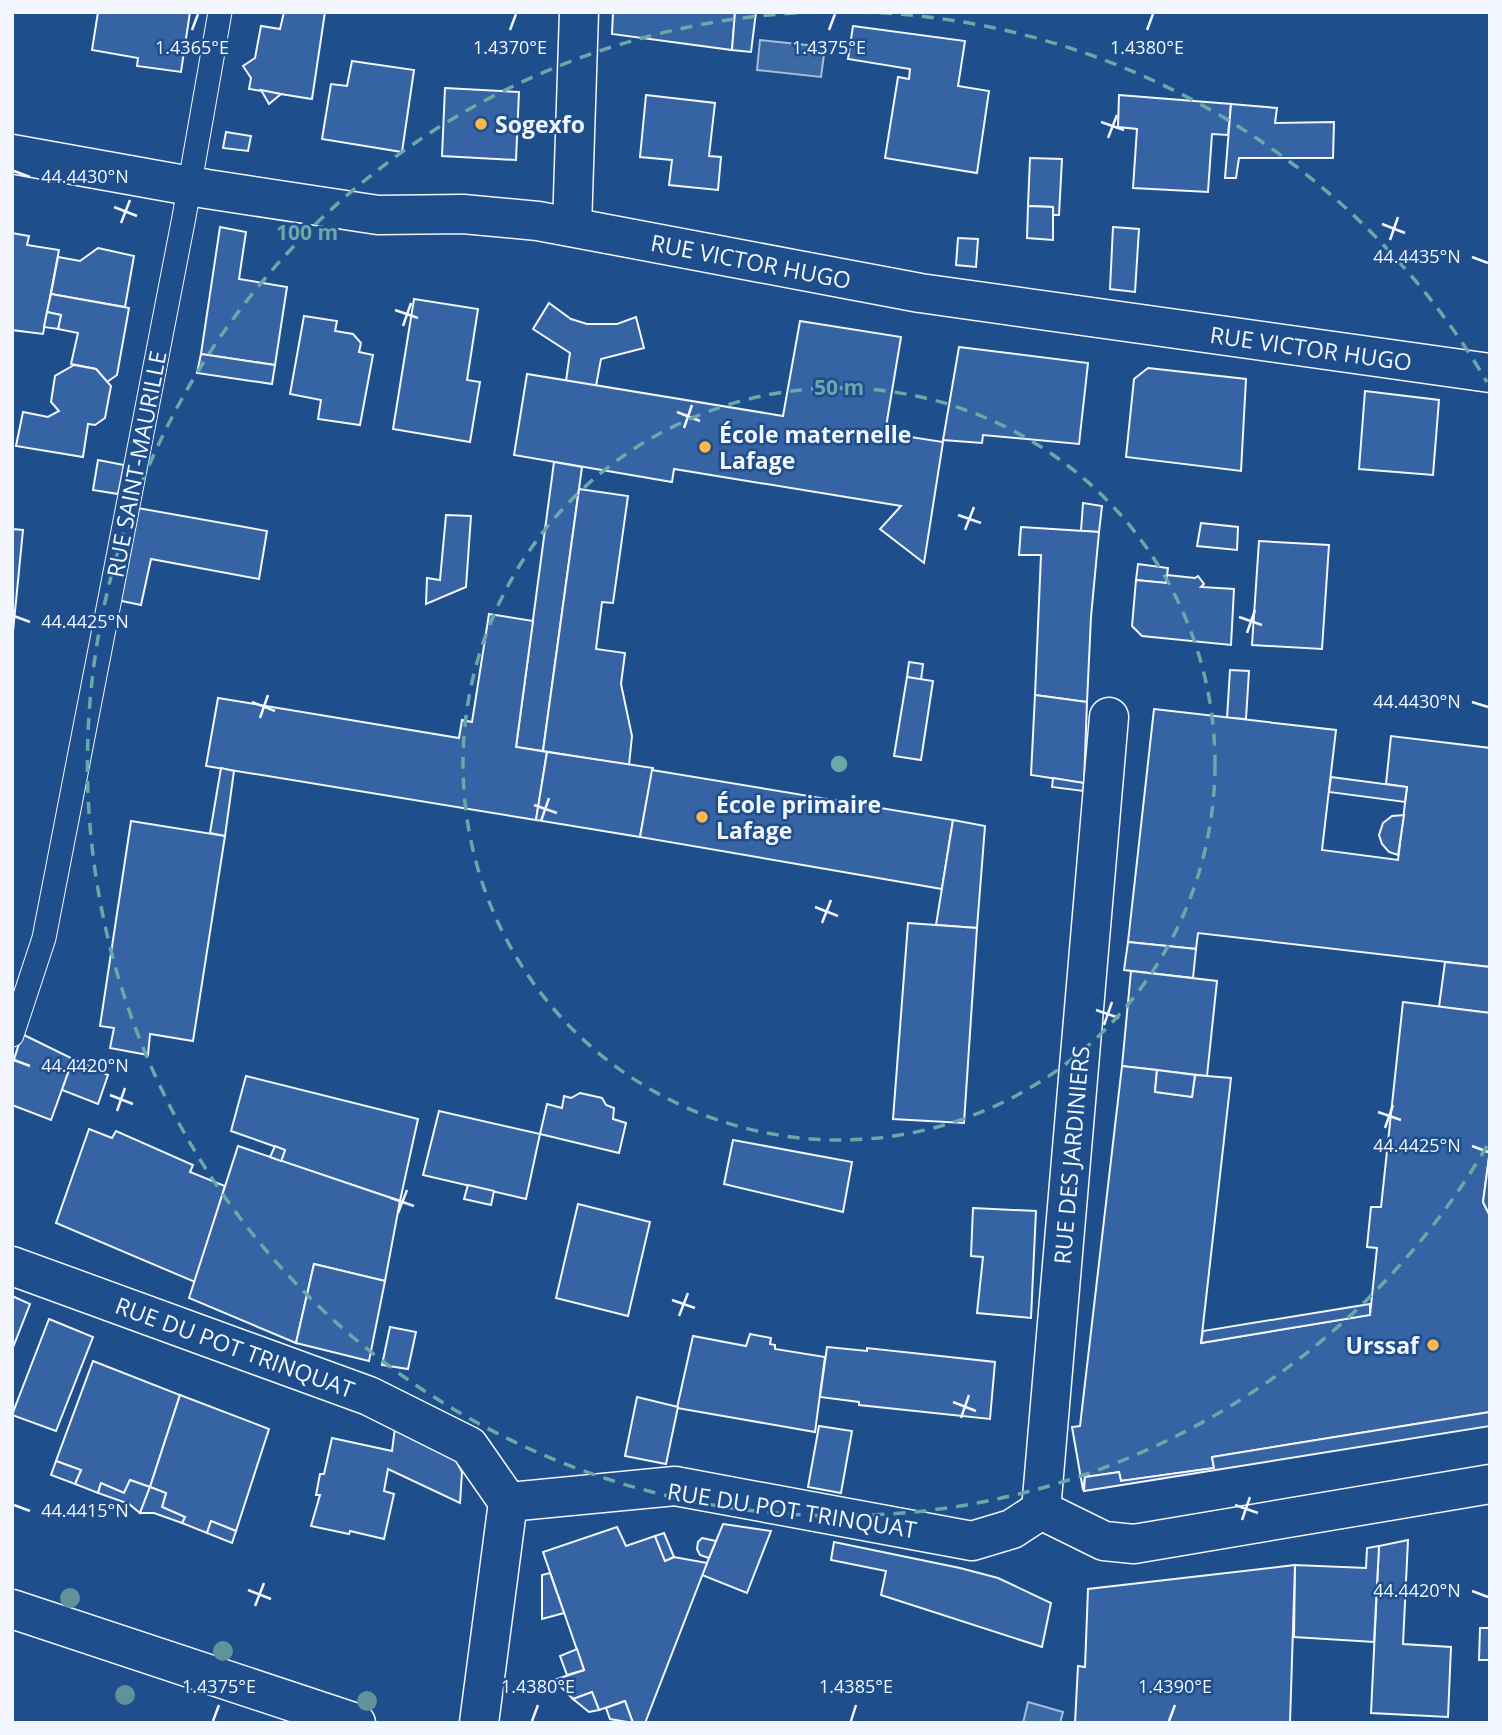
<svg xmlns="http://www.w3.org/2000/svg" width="1502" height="1735" font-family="'Open Sans',sans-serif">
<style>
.water{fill:#3b69a3;stroke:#a8bbd7;stroke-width:2}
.building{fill:#3563a3;stroke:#f2f6ff;stroke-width:2}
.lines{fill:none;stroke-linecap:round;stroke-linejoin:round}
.lane-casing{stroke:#f2f6ff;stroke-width:25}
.street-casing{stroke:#f2f6ff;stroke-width:41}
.secondary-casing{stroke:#f2f6ff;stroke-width:41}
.lane{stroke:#1f4e8c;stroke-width:23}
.street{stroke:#1f4e8c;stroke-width:38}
.secondary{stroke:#1f4e8c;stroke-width:38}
.tree{fill:#61919a}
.ticks{fill:none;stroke:#f2f6ff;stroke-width:2.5}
.ring{fill:none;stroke:#6aa9a8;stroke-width:3.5;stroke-dasharray:12 9}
.poi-dot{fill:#ffb74d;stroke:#1f4e8c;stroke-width:2.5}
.labels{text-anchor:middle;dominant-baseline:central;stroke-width:5;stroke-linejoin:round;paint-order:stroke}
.poi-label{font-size:23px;font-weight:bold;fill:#f2f6ff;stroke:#1f4e8c;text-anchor:start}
.street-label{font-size:23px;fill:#f2f6ff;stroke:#1f4e8c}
.ticks-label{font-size:18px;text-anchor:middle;fill:#f2f6ff;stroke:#1f4e8c;stroke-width:5;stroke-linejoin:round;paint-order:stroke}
.centre{fill:#6aa9a8;stroke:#1f4e8c;stroke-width:3.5}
.ring-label{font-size:21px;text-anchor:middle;font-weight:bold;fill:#6aa9a8;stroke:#1f4e8c;stroke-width:5;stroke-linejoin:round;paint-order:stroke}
</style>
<rect width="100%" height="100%" fill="#1f4e8c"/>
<g class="water">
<path d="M760,40L825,47L821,77L757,70Z"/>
<path d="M1028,1702L1063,1712L1060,1723H1023Z"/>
</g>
<g class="building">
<path d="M98,12H190L181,72L137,66L138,58L92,50Z"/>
<path d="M284,12H325L312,99L249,89L251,78L243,66L255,58L261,26L280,29Z"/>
<path d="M613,12H735L732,50L612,34Z"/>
<path d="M735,12H756L751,52L732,50Z"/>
<path d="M853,26L965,41L958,86L989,91L977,173L885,158L898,77L909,79L910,69L848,59Z"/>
<path d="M352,61L414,70L402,152L322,139L331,84L347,86Z"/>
<path d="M445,88L519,92L516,160L442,156Z"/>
<path d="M261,90L281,94L269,104Z"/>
<path d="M646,95L715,103L709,156L721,157L718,190L669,185L672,160L640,157Z"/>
<path d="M1119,95L1231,104L1228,135L1212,134L1208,192L1133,188L1137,129L1118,127Z"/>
<path d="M1231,104L1277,108L1275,123L1334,122L1333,158H1239L1236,178H1225Z"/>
<path d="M226,132L251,136L248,151L223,148Z"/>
<path d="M1030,158L1062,159L1059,215H1053V207L1028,206Z"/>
<path d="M1028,206L1053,207V240L1027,238Z"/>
<path d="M220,227L246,232L239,279L287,287L275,365L201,354Z"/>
<path d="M1113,227L1139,229L1135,292L1110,289Z"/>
<path d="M12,233L29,236L27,245L59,250L43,334L12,330Z"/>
<path d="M958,238L978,239L976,267L956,265Z"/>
<path d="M98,248L134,256L125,307L51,294L58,257L80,261Z"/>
<path d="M51,294L129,308L117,375L107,382L96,369L71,364L78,333L58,329L61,315L47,312Z"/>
<path d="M414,299L478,309L467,380L480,382L470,442L393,429Z"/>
<path d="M549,303L571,319L587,324H617L636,317L644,348L601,359L596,386L566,381L570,353L533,329Z"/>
<path d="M47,312L61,315L58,329L44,327Z"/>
<path d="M304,316L337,321L335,331L353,334L361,343L359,352L373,355L360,425L318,419L321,400L290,394Z"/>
<path d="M800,321L901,337L885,433L943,442L924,563L880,529L901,506L674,469L672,482L514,455L527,374L783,416Z"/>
<path d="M959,347L1088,363L1079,444L983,435L982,443L943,440Z"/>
<path d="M201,354L275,365L272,384L197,373Z"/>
<path d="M74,365L96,369L111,386L105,418L95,425L88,424L83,457L16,446L23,412L48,417L59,411L51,402L55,376Z"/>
<path d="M1148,368L1246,379L1241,471L1126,457L1134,379Z"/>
<path d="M1365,391L1439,400L1433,475L1359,469Z"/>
<path d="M98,460L124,465L118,494L93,490Z"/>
<path d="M554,462L582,467L543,751L516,747Z"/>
<path d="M579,489L628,496L613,603L602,602L596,649L625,653L621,684L632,736L629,765L543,751Z"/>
<path d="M1083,503L1102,506L1099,532L1081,531Z"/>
<path d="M132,507L267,531L259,579L151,559L141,605L112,599Z"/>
<path d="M446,515L471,516L466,587L426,604L427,578L440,580Z"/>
<path d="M1201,523L1238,527L1237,550L1197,546Z"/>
<path d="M1021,527L1099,532L1091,617L1087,702L1035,695L1041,555H1019Z"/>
<path d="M12,529L23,530L12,642Z"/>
<path d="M1259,541L1329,545L1322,649L1252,645Z"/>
<path d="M1138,564L1168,568L1166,583L1136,580Z"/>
<path d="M1167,575L1195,578L1198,576L1204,584L1201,587L1234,589L1231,645L1142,636L1132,626L1136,580L1166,583Z"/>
<path d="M489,614L533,621L516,747L547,752L536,820L206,766L218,698L459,738L462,720L472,722Z"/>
<path d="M909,662L923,664L921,680L907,677Z"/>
<path d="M1230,670L1249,671L1246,719L1227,718Z"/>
<path d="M907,677L933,681L921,760L894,756Z"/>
<path d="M1035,695L1087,702L1084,783L1031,775Z"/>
<path d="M1154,709L1336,730L1322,850L1398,860L1407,787L1386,784L1391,736L1490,748V967L1198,933L1196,949L1128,942Z"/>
<path d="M547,752L653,768L640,837L536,820Z"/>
<path d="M221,768L234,771L225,836L210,833Z"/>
<path d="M652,770L953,820L942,889L640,837Z"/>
<path d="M1331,777L1407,787L1405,802L1329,792Z"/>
<path d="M1053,778L1084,783L1083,791L1052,787Z"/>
<path d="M1404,815L1398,855L1389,852L1382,844L1379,835L1383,823L1392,816Z"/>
<path d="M953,820L985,826L977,928L936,925Z"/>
<path d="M131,821L225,836L193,1041L150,1034L148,1055L110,1048L114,1028L100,1026Z"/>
<path d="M908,923L977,928L964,1123L893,1119Z"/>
<path d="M1128,942L1196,949L1193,978L1124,970Z"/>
<path d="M1445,962L1490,967V1013L1439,1007Z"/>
<path d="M1131,971L1217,981L1207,1076L1122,1066Z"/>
<path d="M1403,1002L1490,1013V1150L1483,1202L1490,1216V1412L1212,1457L1214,1468L1121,1481L1119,1472L1085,1477L1083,1490L1072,1427L1080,1426L1122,1066L1157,1070L1155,1092L1192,1097L1195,1075L1231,1078L1201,1343L1370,1315L1377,1248L1367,1247L1371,1207H1381Z"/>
<path d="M22,1034L73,1059L51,1120L12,1105V1066Z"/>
<path d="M73,1059L108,1075L98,1104L62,1090Z"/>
<path d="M1157,1070L1195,1075L1192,1097L1155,1092Z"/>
<path d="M246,1076L418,1119L400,1201L281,1161L285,1150L231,1131Z"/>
<path d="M580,1093L602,1098L606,1105L614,1108L613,1119L626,1123L619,1153L540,1134L547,1104L562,1108L564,1096L571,1098Z"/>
<path d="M439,1111L540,1134L526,1199L423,1175Z"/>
<path d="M89,1129L112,1138L116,1131L193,1165L190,1172L225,1186L195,1282L56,1223Z"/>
<path d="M733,1140L852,1162L843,1212L724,1184Z"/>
<path d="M238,1146L400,1201L385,1281L314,1264L296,1343L189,1298Z"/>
<path d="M275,1146L285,1150L281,1161L270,1157Z"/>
<path d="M1490,1150V1216L1483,1202Z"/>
<path d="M468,1185L494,1191L491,1205L464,1199Z"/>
<path d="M578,1204L650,1222L628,1316L556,1298Z"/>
<path d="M973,1208L1036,1211L1031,1318L977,1313L983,1257L971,1256Z"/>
<path d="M314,1264L385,1281L369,1361L296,1343Z"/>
<path d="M12,1296L30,1304L12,1350Z"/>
<path d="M1370,1304V1315L1201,1343L1203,1331Z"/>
<path d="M49,1319L93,1337L56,1431L12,1415Z"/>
<path d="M390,1327L416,1332L408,1369L382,1365Z"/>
<path d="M750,1334L771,1338L770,1344L775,1345V1349L825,1357L815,1432L677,1408L693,1336L746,1346Z"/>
<path d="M827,1347L867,1351V1348L995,1362L990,1419L859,1405V1402L820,1397Z"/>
<path d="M93,1361L180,1395L150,1487L130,1480L124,1493L101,1483L98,1493L75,1484L81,1470L56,1461Z"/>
<path d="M180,1395L269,1429L236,1531L211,1521L207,1533L182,1523L185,1517L162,1507L166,1493L150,1487Z"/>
<path d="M637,1397L678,1407L666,1464L625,1456Z"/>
<path d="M1490,1412V1426L1084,1491L1085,1477L1119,1472L1121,1481L1214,1468L1212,1457Z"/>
<path d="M396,1420L449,1447L462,1472L460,1503L388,1469L384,1491L394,1494L384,1539L350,1531L349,1534L311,1526L320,1495H316L320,1474H324L332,1438L392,1451Z"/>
<path d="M819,1426L852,1431L841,1493L808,1487Z"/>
<path d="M56,1461L81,1470L75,1484L51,1475Z"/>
<path d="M130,1480L150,1487L140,1513L129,1504L98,1493L101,1483L124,1493Z"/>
<path d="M150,1487L166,1493L162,1507L185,1517L182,1523L154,1513H140Z"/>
<path d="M211,1521L236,1531L232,1543L207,1533Z"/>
<path d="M723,1524L771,1531L747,1593L702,1575Z"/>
<path d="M617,1527L626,1546L655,1536L665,1561L674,1557L707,1563L645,1723H633L625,1701L599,1710L592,1692L573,1699L554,1680L584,1670L543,1552Z"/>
<path d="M664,1533L674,1557L665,1561L655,1536Z"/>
<path d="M702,1538L716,1541L709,1558L700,1555L697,1549L698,1542Z"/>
<path d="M1408,1540L1403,1644L1451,1647L1448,1717L1371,1713L1379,1546Z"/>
<path d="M834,1542L960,1568L998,1578L1051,1603L1042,1647L881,1595L886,1571L831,1560Z"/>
<path d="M1379,1546L1374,1642L1294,1637L1295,1565L1366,1568L1367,1548Z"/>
<path d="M1295,1565L1290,1723H1075L1078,1666L1085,1667L1088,1589Z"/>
<path d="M550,1573L564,1613L542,1619V1575Z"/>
<path d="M1480,1628H1490V1660H1479Z"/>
<path d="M577,1649L584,1670L567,1675L560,1656Z"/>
<path d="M592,1692L599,1710L589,1712L573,1699Z"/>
<path d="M625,1701L633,1723L610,1719L606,1708Z"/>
</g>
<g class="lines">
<g class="lane-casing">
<path id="lane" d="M12,1035L44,938L184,217L220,12"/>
</g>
<g class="street-casing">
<g id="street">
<path d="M12,154L207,189L378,215L463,214L538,221L920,293L1490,373"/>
<path d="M572,227L579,12"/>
<path d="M12,1266L369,1396L469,1446L508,1502L675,1486L972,1541L1012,1529L1041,1510"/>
<path d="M1041,1510L1109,717"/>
<path d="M1041,1510L1104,1541L1134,1544L1490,1484"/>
<path d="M479,1723L508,1502"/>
</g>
</g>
<g class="secondary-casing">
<path id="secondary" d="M12,1609L356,1723"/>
</g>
<use href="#lane" class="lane"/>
<use href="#street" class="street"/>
<use href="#secondary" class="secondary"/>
</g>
<g class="tree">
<circle cx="70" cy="1598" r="10"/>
<circle cx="223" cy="1651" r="10"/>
<circle cx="125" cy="1695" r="10"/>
<circle cx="367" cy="1701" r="10"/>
</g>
<path class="ticks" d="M192,30L198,14M510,30L516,14M829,30L835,14M1147,30L1153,14M1101,122L1124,130M1108,138L1117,115M14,171L30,177M114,207L137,216M121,223L130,200M1382,224L1405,233M1390,240L1398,217M1472,257L1488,263M395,310L418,318M403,326L411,303M677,412L700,421M684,428L692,405M958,515L981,523M965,530L974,507M14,616L30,622M1239,617L1262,625M1247,633L1255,610M252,702L275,711M1472,702L1488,707M260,718L268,695M534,805L557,813M541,821L549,798M815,907L838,916M822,923L831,900M1096,1010L1119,1018M1104,1025L1112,1002M14,1060L30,1066M110,1095L133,1104M117,1111L125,1088M1378,1112L1401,1120M1385,1128L1393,1105M1472,1146L1488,1152M391,1198L414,1206M398,1213L407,1190M672,1300L695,1308M679,1316L688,1293M953,1402L976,1411M961,1418L969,1395M14,1505L30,1511M1235,1505L1258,1513M1242,1520L1250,1497M248,1590L271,1599M1472,1591L1488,1597M255,1606L264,1583M213,1721L219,1705M532,1721L538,1705M851,1721L856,1705M1169,1721L1175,1705"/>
<g class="ring">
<circle cx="839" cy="764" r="376"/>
<path d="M1487 1146A752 752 0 1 1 819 12M859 12A752 752 0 0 1 1487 382"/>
</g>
<g class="poi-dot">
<circle cx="481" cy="124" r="7"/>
<circle cx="705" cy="447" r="7"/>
<circle cx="702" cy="817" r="7"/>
<circle cx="1433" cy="1345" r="7"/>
</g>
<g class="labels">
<g class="poi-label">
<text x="495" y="124">Sogexfo</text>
<text x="719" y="434">École maternelle<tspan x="719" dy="26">Lafage</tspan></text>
<text x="716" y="804">École primaire<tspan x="716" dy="26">Lafage</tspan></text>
<text x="1419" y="1345" text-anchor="end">Urssaf</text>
</g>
<g class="street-label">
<text transform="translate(751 261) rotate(11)">RUE VICTOR HUGO</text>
<text transform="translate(1311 348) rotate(8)">RUE VICTOR HUGO</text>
<text transform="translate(136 464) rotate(-79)">RUE SAINT-MAURILLE</text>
<text transform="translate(1071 1155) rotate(-85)">RUE DES JARDINIERS</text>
<text transform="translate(235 1347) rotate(20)">RUE DU POT TRINQUAT</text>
<text transform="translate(792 1510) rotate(9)">RUE DU POT TRINQUAT</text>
</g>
</g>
<g class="ticks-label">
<text x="510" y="54">1.4370°E</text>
<text x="192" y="54">1.4365°E</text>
<text x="829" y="54">1.4375°E</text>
<text x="1147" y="54">1.4380°E</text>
<text x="85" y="183">44.4430°N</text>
<text x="1417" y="263">44.4435°N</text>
<text x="85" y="628">44.4425°N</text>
<text x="1417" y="708">44.4430°N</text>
<text x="85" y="1072">44.4420°N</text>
<text x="1417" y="1152">44.4425°N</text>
<text x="85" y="1517">44.4415°N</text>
<text x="1417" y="1597">44.4420°N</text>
<text x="219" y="1693">1.4375°E</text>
<text x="538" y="1693">1.4380°E</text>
<text x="856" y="1693">1.4385°E</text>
<text x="1175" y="1693">1.4390°E</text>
</g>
<circle cx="839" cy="764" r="10" class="centre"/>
<g class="ring-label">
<text x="307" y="240">100 m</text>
<text x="839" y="395">50 m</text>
</g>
<rect width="1502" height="1735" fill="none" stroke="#f2f6ff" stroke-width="28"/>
</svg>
